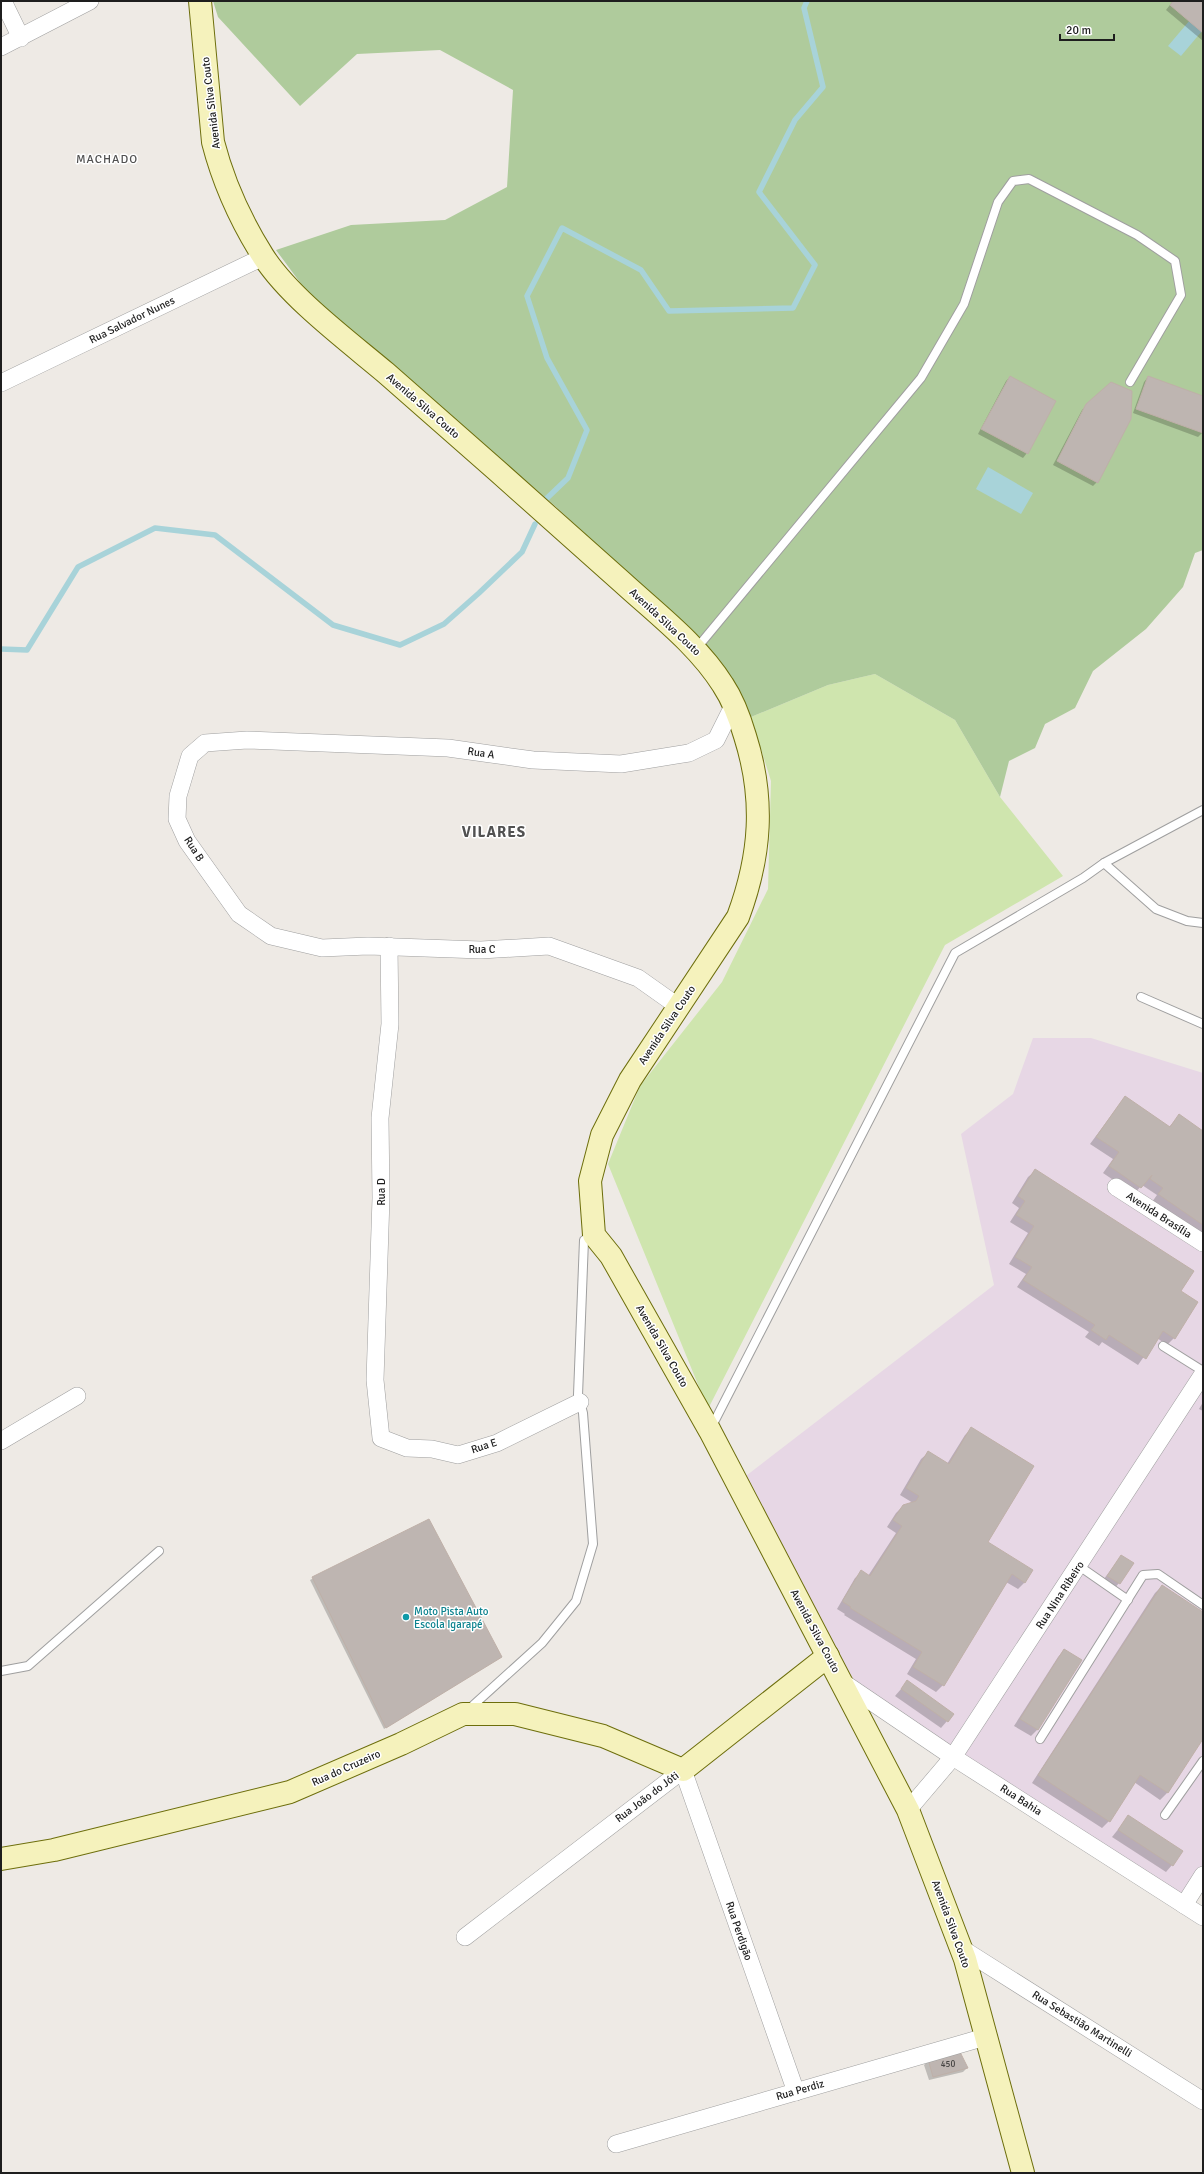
<svg xmlns="http://www.w3.org/2000/svg" width="1204" height="2174" font-family="Signika,sans-serif">
<style>
.industrial{fill:#e7d7e5}
.grass{fill:#cfe5ae}
.forest{fill:#afcb9c}
.water{fill:#a8d3d9}
.shadow{fill:#0003}
.lines{fill:none;stroke-linecap:round;stroke-linejoin:round}
.stream{stroke:#a8d3d9;stroke-width:5.5}
.building{fill:#beb5b1;stroke:#bfb0a8}
.lane-casing{stroke:#9f9f9f;stroke-width:10}
.street-casing{stroke:#9f9f9f;stroke-width:18}
.secondary-casing{stroke:#6d6e0c;stroke-width:24}
.lane{stroke:#fff;stroke-width:8}
.street{stroke:#fff;stroke-width:17}
.secondary{stroke:#f5f2bc;stroke-width:22}
.culture-dot{fill:#0f9aa8;stroke:#fff;stroke-width:1.5}
.labels{text-anchor:middle;dominant-baseline:central;stroke-width:3;stroke-linejoin:round;paint-order:stroke}
.number-label{font-size:9px;fill:#464443}
.street-label{font-size:11px;fill:#1e1e1e;stroke:#fff}
.culture-label{font-size:11px;fill:#0d838f;stroke:#fff;text-anchor:start}
.neighbourhood-label{font-size:12px;letter-spacing:1px;fill:#515151;stroke:#fff}
.district-label{font-size:15px;font-weight:bold;letter-spacing:1px;fill:#515151;stroke:#fff}
</style>
<rect width="100%" height="100%" fill="#eeeae5"/>
<path class="industrial" d="M1033,1038H1091L1203,1073V1878L1186,1904L820,1663L729,1489L994,1285L961,1134L1013,1094Z"/>
<path class="grass" d="M875,674L955,720L1000,797L1063,876L945,945L708,1409L608,1164L640,1086L722,982L768,889L771,781L751,717L828,685Z"/>
<path class="forest" d="M213,1H1203V550L1195,553L1183,587L1146,629L1093,671L1075,708L1045,724L1035,748L1009,761L1000,797L955,720L875,674L828,685L751,717L715,655L691,632L555,506L310,296L276,250L351,225L445,220L507,187L513,90L440,50L357,54L300,106L218,17Z"/>
<g class="water">
<path d="M1190,20L1202,31L1181,56L1168,46Z"/>
<path d="M988,467L1033,493L1021,514L976,489Z"/>
</g>
<g class="shadow">
<path d="M1173,1H1203V41L1166,10Z"/>
<path d="M1010,377L1055,401L1027,453L1023,458L978,434L1006,381Z"/>
<path d="M1148,377L1203,397V432L1198,437L1133,413L1144,382Z"/>
<path d="M1087,405L1097,482L1093,486L1053,465L1082,410Z"/>
<path d="M1125,1097L1169,1127L1179,1116L1203,1132V1236L1152,1202L1157,1195L1142,1185L1134,1194L1103,1173L1113,1159L1090,1144Z"/>
<path d="M1035,1171L1180,1292L1174,1338L1167,1345L1157,1338L1138,1365L1102,1342L1099,1346L1085,1337L1089,1332L1017,1287L1026,1274L1009,1264L1028,1233L1010,1222L1019,1208L1012,1203L1028,1177Z"/>
<path d="M1203,1402V1411L1199,1409Z"/>
<path d="M971,1429L986,1542L1025,1582L1018,1589L1006,1582L943,1685L936,1692L907,1674L916,1659L844,1615L845,1614L837,1609L855,1578L862,1572L868,1576L896,1533L887,1527L896,1513L903,1506L913,1503L900,1495L921,1459L928,1453L947,1464L965,1435Z"/>
<path d="M429,1520L498,1659L384,1729L310,1580Z"/>
<path d="M1121,1556L1119,1583L1113,1590L1101,1583Z"/>
<path d="M1162,1586L1203,1613V1737L1167,1793L1160,1800L1134,1782L1109,1821L1102,1828L1032,1783L1155,1593Z"/>
<path d="M1064,1650L1081,1660L1037,1730L1031,1736L1014,1726L1058,1657Z"/>
<path d="M907,1682L947,1721L941,1728L895,1696Z"/>
<path d="M1128,1817L1172,1865L1166,1872L1112,1837Z"/>
<path d="M929,2060L967,2068L963,2072L929,2080L924,2065Z"/>
</g>
<g class="lines">
<g class="stream">
<path d="M545,500L568,478L587,430L547,358L527,296L562,228L641,270L669,311L793,308L815,265L759,192L795,120L823,87L804,8L807,1"/>
<path d="M1,649L27,650L78,567L155,528L215,535L333,625L400,645L444,624L479,593L522,552L535,524"/>
</g>
</g>
<g class="building">
<path d="M1173,1H1203V33L1170,5Z"/>
<path d="M1010,376L1056,401L1028,454L981,429Z"/>
<path d="M1148,376L1203,396V433L1136,409Z"/>
<path d="M1111,382L1132,391L1131,419L1098,483L1057,461L1086,404Z"/>
<path d="M1125,1096L1170,1127L1179,1114L1203,1131V1225L1158,1194L1163,1188L1150,1179L1152,1175L1141,1188L1109,1166L1119,1152L1096,1137Z"/>
<path d="M1035,1169L1194,1271L1181,1291L1198,1302L1175,1339L1163,1331L1146,1359L1109,1335L1106,1340L1091,1330L1095,1325L1023,1280L1032,1267L1015,1257L1034,1226L1016,1215L1025,1201L1018,1196Z"/>
<path d="M971,1427L1034,1466L988,1542L1033,1570L1025,1583L1012,1574L944,1686L913,1667L922,1652L850,1608L851,1607L843,1602V1600L861,1570L870,1576L902,1526L893,1520L903,1505L916,1501L919,1496L906,1488L928,1451L949,1464Z"/>
<path d="M429,1519L502,1657L386,1728L312,1577Z"/>
<path d="M1121,1555L1134,1563L1120,1584L1107,1576Z"/>
<path d="M1162,1585L1203,1612V1739L1168,1793L1140,1775L1110,1822L1038,1775Z"/>
<path d="M1064,1649L1082,1660L1038,1730L1020,1719Z"/>
<path d="M907,1680L954,1714L948,1722L901,1689Z"/>
<path d="M1128,1815L1183,1851L1173,1866L1118,1830Z"/>
<path d="M960,2052L968,2068L933,2077L928,2059Z"/>
</g>
<g class="lines">
<g class="lane-casing">
<g id="lane">
<path d="M696,649L921,378L964,304L998,202L1013,181L1029,179L1137,235L1175,261L1181,295L1130,382"/>
<path d="M1104,863L1203,810"/>
<path d="M1141,997L1203,1024"/>
<path d="M1163,1346L1203,1371"/>
<path d="M711,1428L955,953L1083,878L1104,863L1156,909L1187,921L1203,923"/>
<path d="M1079,1566L1128,1600"/>
<path d="M1,1671L28,1666L159,1551"/>
<path d="M468,1710L542,1643L576,1601L593,1544L583,1413L578,1395L584,1240L593,1236"/>
<path d="M1040,1739L1143,1575L1158,1574L1203,1605"/>
<path d="M1165,1815L1203,1761"/>
</g>
</g>
<g class="street-casing">
<g id="street">
<path d="M3,1L21,38"/>
<path d="M1,47L90,1"/>
<path d="M1,383L263,257"/>
<path d="M389,946L390,1024L380,1118L381,1198L375,1380L381,1438L407,1448L432,1449L458,1455L497,1443L580,1402"/>
<path d="M679,1007L638,978L549,946L481,950L368,946L322,948L271,936L239,914L187,841L177,819L178,796L190,756L205,743L247,740L448,748L533,760L621,764L689,753L716,740L733,706"/>
<path d="M1116,1187L1203,1243"/>
<path d="M1,1441L77,1396"/>
<path d="M841,1681L953,1757L1203,1917"/>
<path d="M908,1810L953,1757L1203,1374"/>
<path d="M1184,1905L1203,1875"/>
<path d="M465,1937L683,1770L796,2092"/>
<path d="M961,1948L1203,2101"/>
<path d="M616,2144L985,2037"/>
</g>
</g>
<g class="secondary-casing">
<g id="secondary">
<path d="M200,1L213,142C223,181 241,221 263,256C289,297 348,341 386,373C465,442 544,512 622,582C657,614 698,645 723,685C733,700 740,719 745,736C765,799 761,855 738,917L630,1080L602,1135L590,1181L594,1235L611,1256L710,1431L908,1810L965,1959L1023,2173"/>
<path d="M1,1859L54,1850L290,1792L401,1744L463,1714H515L603,1736L683,1770L828,1656"/>
</g>
</g>
<use href="#lane" class="lane"/>
<use href="#street" class="street"/>
<use href="#secondary" class="secondary"/>
</g>
<circle class="culture-dot" cx="406" cy="1617" r="4"/>
<g class="labels">
<g class="number-label">
<text x="948" y="2064">450</text>
</g>
<g class="street-label">
<text transform="translate(211 103) rotate(-97)">Avenida Silva Couto</text>
<text transform="translate(132 320) rotate(-26)">Rua Salvador Nunes</text>
<text transform="translate(423 406) rotate(41)">Avenida Silva Couto</text>
<text transform="translate(665 622) rotate(43)">Avenida Silva Couto</text>
<text transform="translate(481 753) rotate(8)">Rua A</text>
<text transform="translate(194 849) rotate(57)">Rua B</text>
<text x="482" y="949">Rua C</text>
<text transform="translate(667 1025) rotate(-56)">Avenida Silva Couto</text>
<text transform="translate(381 1192) rotate(-90)">Rua D</text>
<text transform="translate(1159 1215) rotate(33)">Avenida Brasília</text>
<text transform="translate(662 1346) rotate(60)">Avenida Silva Couto</text>
<text transform="translate(484 1446) rotate(-18)">Rua E</text>
<text transform="translate(1060 1595) rotate(-57)">Rua Nina Ribeiro</text>
<text transform="translate(815 1631) rotate(62)">Avenida Silva Couto</text>
<text transform="translate(346 1768) rotate(-24)">Rua do Cruzeiro</text>
<text transform="translate(647 1797) rotate(-37)">Rua João do Jóti</text>
<text transform="translate(1021 1800) rotate(33)">Rua Bahia</text>
<text transform="translate(951 1924) rotate(70)">Avenida Silva Couto</text>
<text transform="translate(739 1931) rotate(71)">Rua Perdigão</text>
<text transform="translate(1082 2024) rotate(32)">Rua Sebastião Martinelli</text>
<text transform="translate(800 2090) rotate(-16)">Rua Perdiz</text>
</g>
<g class="culture-label">
<text x="414" y="1611">Moto Pista Auto<tspan x="414" dy="13">Escola Igarapé</tspan></text>
</g>
<g class="neighbourhood-label">
<text x="107" y="159">MACHADO</text>
</g>
<g class="district-label">
<text x="494" y="832">VILARES</text>
</g>
</g>
<rect width="1204" height="2174" fill="none" stroke="#1e1e1e" stroke-width="4"/>
<path d="M1060 34v6h54v-6" fill="none" stroke="#1e1e1e" stroke-width="2"/>
<text x="1066" y="34" font-size="12" fill="#1e1e1e" stroke="#ffffff" stroke-width="3" paint-order="stroke">20 m</text>
</svg>
